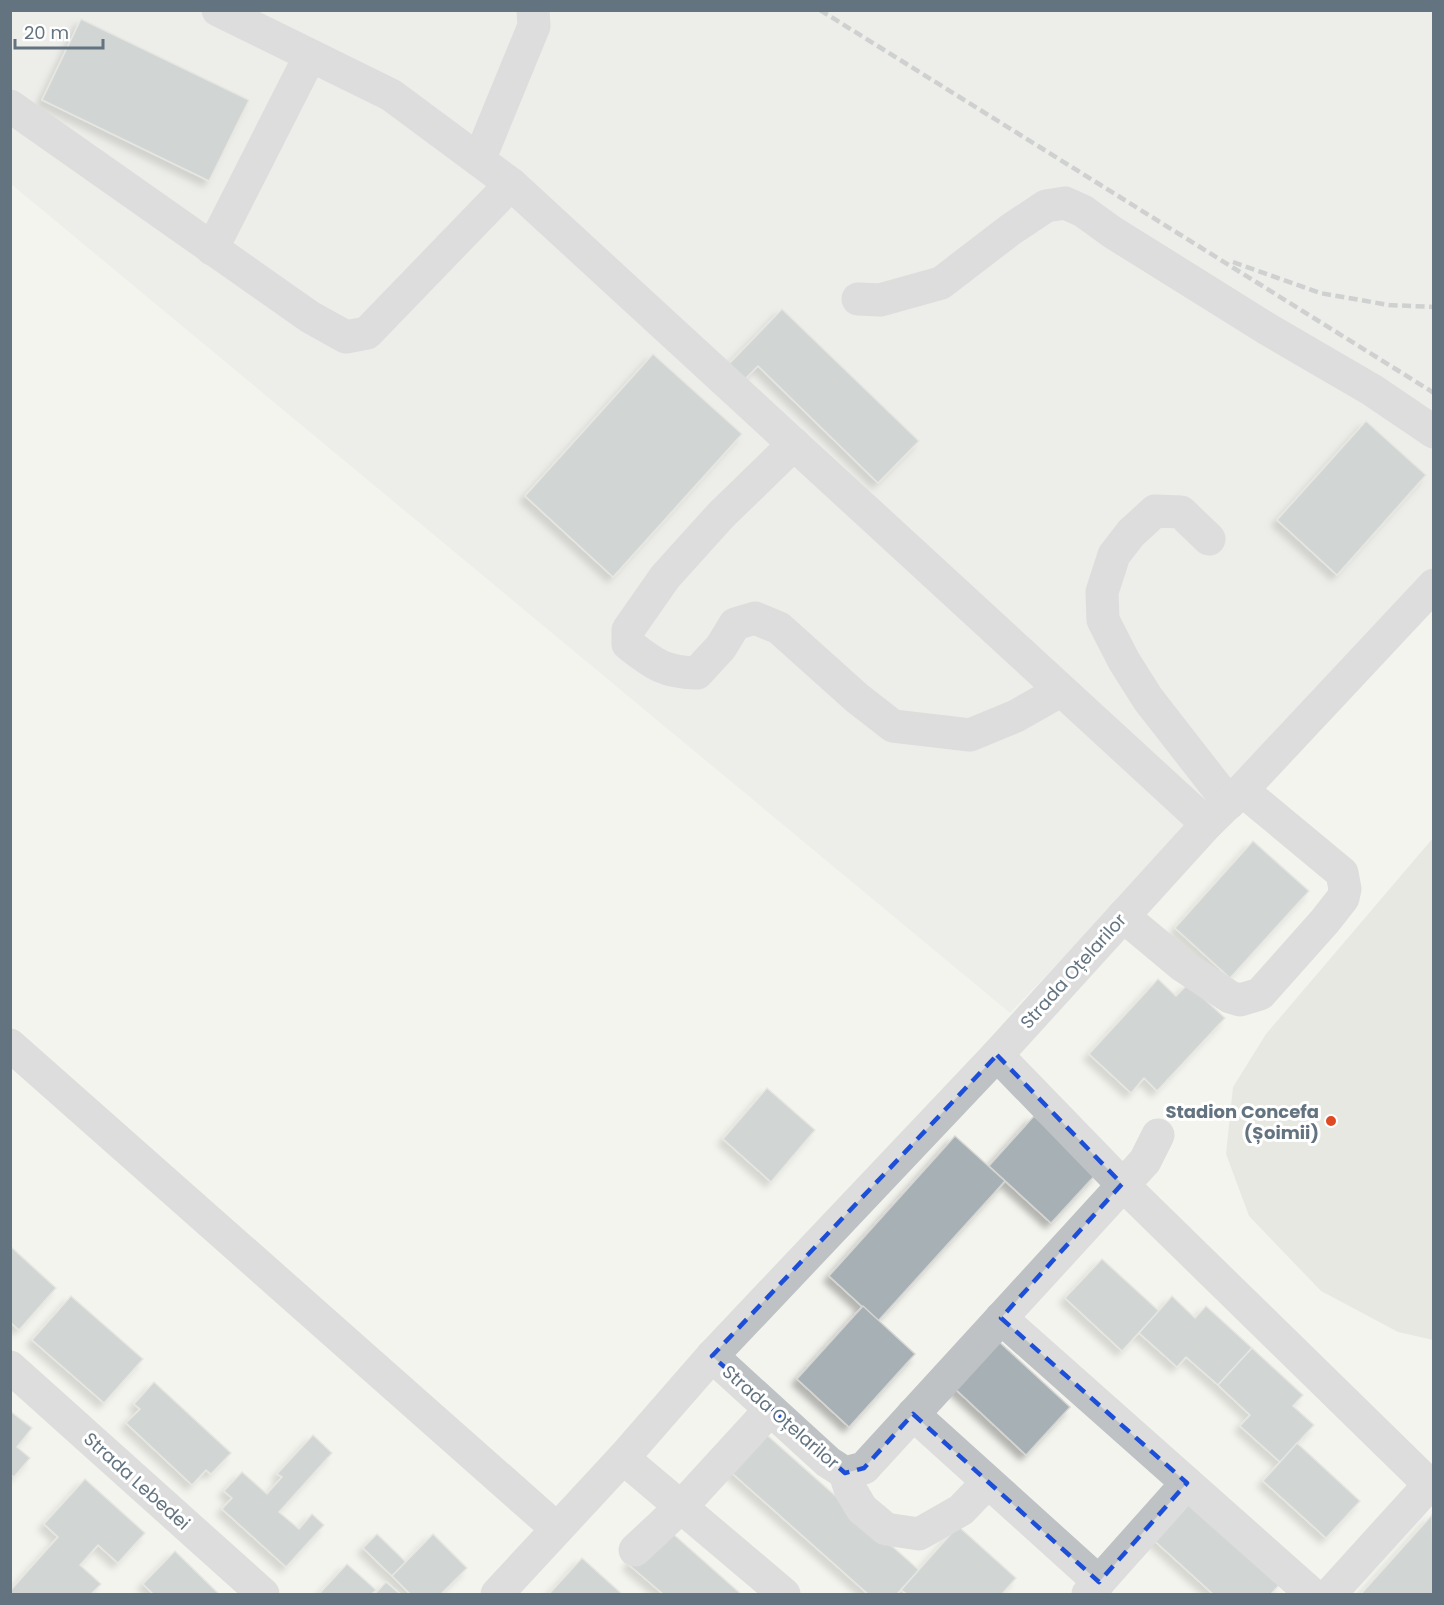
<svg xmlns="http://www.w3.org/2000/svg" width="1444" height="1605" font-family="Poppins,sans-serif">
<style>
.built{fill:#e4e5e3}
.green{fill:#d5dad1}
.building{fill:#a7b0b4;stroke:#d5d5d2;stroke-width:1.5;filter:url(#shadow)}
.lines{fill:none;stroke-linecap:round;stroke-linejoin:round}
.minor{stroke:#bec2c5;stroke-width:33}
.rail{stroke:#9fa6aa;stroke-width:4.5;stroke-dasharray:9 4.5;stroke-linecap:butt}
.marked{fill:none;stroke:#1d4ed8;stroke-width:4.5;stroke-dasharray:12 8;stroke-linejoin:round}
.poi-dot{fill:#df4a24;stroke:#fff;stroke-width:2}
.labels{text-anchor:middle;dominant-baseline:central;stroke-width:6;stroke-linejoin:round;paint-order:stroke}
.street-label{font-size:18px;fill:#637480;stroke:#fff}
.poi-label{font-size:18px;font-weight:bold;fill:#637480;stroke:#fff;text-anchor:end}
</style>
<defs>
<filter id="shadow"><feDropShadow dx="-5.5" dy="5.5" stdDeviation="3" flood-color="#0004"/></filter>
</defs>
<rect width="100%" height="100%" fill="#f4f4ef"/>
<path class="built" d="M10,11H1433V574L1010,1013L11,184Z"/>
<path class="green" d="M1433,838V1340L1398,1332L1321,1291L1249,1216L1226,1154L1233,1087L1266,1034Z"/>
<g class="building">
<path d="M81,19L249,100L209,181L42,100Z"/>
<path d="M782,309L919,441L878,483L758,366L742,382L726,367Z"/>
<path d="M653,354L742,434L613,577L525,496Z"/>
<path d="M1366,421L1426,475L1337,575L1277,520Z"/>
<path d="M1253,841L1309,891L1230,978L1175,928Z"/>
<path d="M1158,979L1176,996L1188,984L1225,1018L1157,1091L1144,1078L1131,1093L1089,1054Z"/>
<path d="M767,1088L815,1130L771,1182L723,1139Z"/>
<path d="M1034,1116L1097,1173L1051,1223L989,1166Z"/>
<path d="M955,1136L1005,1181L878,1321L829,1276Z"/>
<path d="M10,1246L56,1288L19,1330L10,1322Z"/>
<path d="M1102,1259L1159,1311L1122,1351L1065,1298Z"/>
<path d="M71,1296L143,1359L104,1403L32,1340Z"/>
<path d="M1172,1296L1195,1318L1206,1306L1252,1348L1218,1385L1186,1357L1177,1367L1139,1333Z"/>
<path d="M863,1306L915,1354L849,1427L797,1379Z"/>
<path d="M995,1338L1070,1407L1026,1455L951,1385Z"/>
<path d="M1252,1348L1303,1395L1293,1406L1314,1425L1280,1462L1240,1426L1250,1415L1218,1385Z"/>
<path d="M154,1382L231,1453L211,1474L206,1470L192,1485L126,1423L140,1409L134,1404Z"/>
<path d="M10,1411L32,1428L17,1447L30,1458L14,1477L10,1474Z"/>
<path d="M759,1428L919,1570L897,1594H868L724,1466Z"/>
<path d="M313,1435L332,1453L279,1512L299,1529L312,1514L324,1525L286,1567L222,1509L232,1498L224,1491L242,1472L267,1494L282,1477L277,1474Z"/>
<path d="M1297,1443L1360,1501L1326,1538L1263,1481Z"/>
<path d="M85,1479L145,1533L118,1563L98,1545L80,1565L101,1584L91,1594H10V1591L58,1537L44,1524Z"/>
<path d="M1182,1495L1280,1584L1271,1594H1213L1147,1534Z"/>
<path d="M1432,1515L1434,1594H1361Z"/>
<path d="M663,1525L741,1594H663L628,1564Z"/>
<path d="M958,1526L1016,1578L1002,1594H907L901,1590Z"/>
<path d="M377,1534L406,1562L392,1576L363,1548Z"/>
<path d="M433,1534L467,1568L441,1594H410L392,1576Z"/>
<path d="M175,1551L219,1594H153L143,1584Z"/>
<path d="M582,1558L622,1594H549Z"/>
<path d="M347,1564L376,1590L372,1594H319Z"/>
<path d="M386,1582L400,1594H375Z"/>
</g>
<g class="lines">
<g class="minor">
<path d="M218,10L391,95L511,184"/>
<path d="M10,106L310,317L346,337L367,333L511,184L1207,824"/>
<path d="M479,160L534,26L533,10"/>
<path d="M212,249L310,56"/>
<path d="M858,299L880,300L941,283L1010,230L1046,206L1065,203L1083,211L1112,232L1269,330L1372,390L1434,432"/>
<path d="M794,444L721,515L665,577L628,630V644C654,664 663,672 697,673L721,647L735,624L755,618L779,628L857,698L893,726L970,735L1016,716L1060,691"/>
<path d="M1209,539L1181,512L1155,511L1131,533L1114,555L1102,592L1103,620L1124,661L1148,699L1229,803"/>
<path d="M1123,916L1183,966L1230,997L1240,1000L1260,994L1325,921L1343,898L1345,889L1342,873L1242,790"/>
<path d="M10,1045L557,1529"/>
<path d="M997,1055L1122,1184L1434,1489"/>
<path d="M1001,1318L1312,1594"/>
<path d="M712,1356L828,1462L845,1473L864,1468L1145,1161L1158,1135"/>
<path d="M10,1367L263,1594"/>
<path d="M913,1414L1099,1582"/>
<path d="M623,1458L784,1594"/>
<path d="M845,1473L850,1489L862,1509L886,1529L919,1534L961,1510L988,1482"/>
<path d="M635,1550L681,1507L770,1410"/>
<path d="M497,1594L623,1458L712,1356L997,1055L1207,824L1242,790L1434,585"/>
<path d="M1088,1594L1187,1483"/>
<path d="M1330,1594L1429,1485"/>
</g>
<g class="rail">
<path d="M820,10L1434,393"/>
<path d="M1233,262L1320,293L1389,305L1434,307"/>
</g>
</g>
<path d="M0 0H1444V1605H0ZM997,1055L1122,1184L1001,1318L1187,1483L1099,1582L913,1414L864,1468L845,1473L712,1356Z" fill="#f4f4ef" fill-opacity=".55" fill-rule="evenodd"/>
<path class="marked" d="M997,1055L1122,1184L1001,1318L1187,1483L1099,1582L913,1414L864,1468L845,1473L712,1356Z"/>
<circle class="poi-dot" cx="1331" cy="1121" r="6"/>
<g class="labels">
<g class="street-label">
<text transform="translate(1073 971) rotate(-48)">Strada Oțelarilor</text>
<text transform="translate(781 1417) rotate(41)">Strada Oțelarilor</text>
<text transform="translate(137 1481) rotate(42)">Strada Lebedei</text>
</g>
<g class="poi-label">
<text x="1319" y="1111">Stadion Concefa<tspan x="1319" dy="21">(Șoimii)</tspan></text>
</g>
</g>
<rect width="1444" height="1605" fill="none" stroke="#637480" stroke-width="24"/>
<path d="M15 39v9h88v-9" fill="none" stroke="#637480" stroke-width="3"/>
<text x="24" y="39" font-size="18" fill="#637480" stroke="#ffffff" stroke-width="4.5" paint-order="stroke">20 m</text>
</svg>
